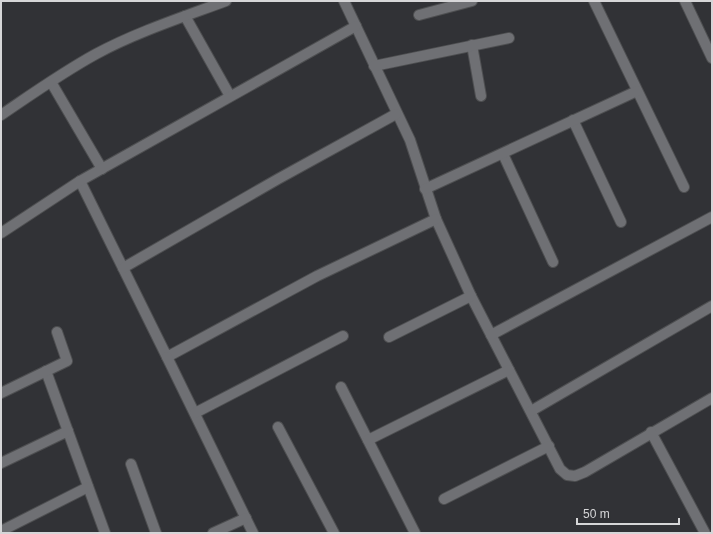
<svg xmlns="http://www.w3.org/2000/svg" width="713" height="534" font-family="Arial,sans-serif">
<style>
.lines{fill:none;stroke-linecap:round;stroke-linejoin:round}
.minor-casing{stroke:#4e4f51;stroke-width:12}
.minor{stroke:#6f7074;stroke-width:10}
</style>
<rect width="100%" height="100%" fill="#313236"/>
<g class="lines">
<g class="minor-casing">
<g id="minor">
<path d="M344,1L410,140L436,219L471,296L560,469L567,475L575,476L585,472L712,398"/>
<path d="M594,1L684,187"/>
<path d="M685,1L712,58"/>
<path d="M419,15L472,1"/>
<path d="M185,16L230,96"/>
<path d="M472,45L481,96"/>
<path d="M374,66L509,38"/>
<path d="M51,82L102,169"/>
<path d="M1,115C32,94 63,72 96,54C137,32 183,17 226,1"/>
<path d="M573,120L621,222"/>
<path d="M503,154L553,262"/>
<path d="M80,181L167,357L317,276L436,219"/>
<path d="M425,189L637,91"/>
<path d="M1,233L80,181L356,26"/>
<path d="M123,268L278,179L396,114"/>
<path d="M491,335L712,217"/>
<path d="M389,337L471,296"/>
<path d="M167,357L253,533"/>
<path d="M46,371L105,533"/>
<path d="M341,387L415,533"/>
<path d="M1,393L67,361L57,332"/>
<path d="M531,411L712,306"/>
<path d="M195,413L343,336"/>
<path d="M278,427L334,533"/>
<path d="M651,432L705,533"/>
<path d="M368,440L509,370"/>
<path d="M1,463L68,431"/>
<path d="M131,464L156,533"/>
<path d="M444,499L549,446"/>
<path d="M1,531L88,487"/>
<path d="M213,533L246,518"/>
</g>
</g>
<use href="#minor" class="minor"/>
</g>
<rect width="713" height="534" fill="none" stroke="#d6d6d8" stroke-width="4"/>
<path d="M577 518v6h102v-6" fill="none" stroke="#d6d6d8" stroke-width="2"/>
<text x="583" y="518" font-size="12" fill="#d6d6d8" stroke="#313236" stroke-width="3" paint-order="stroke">50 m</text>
</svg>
